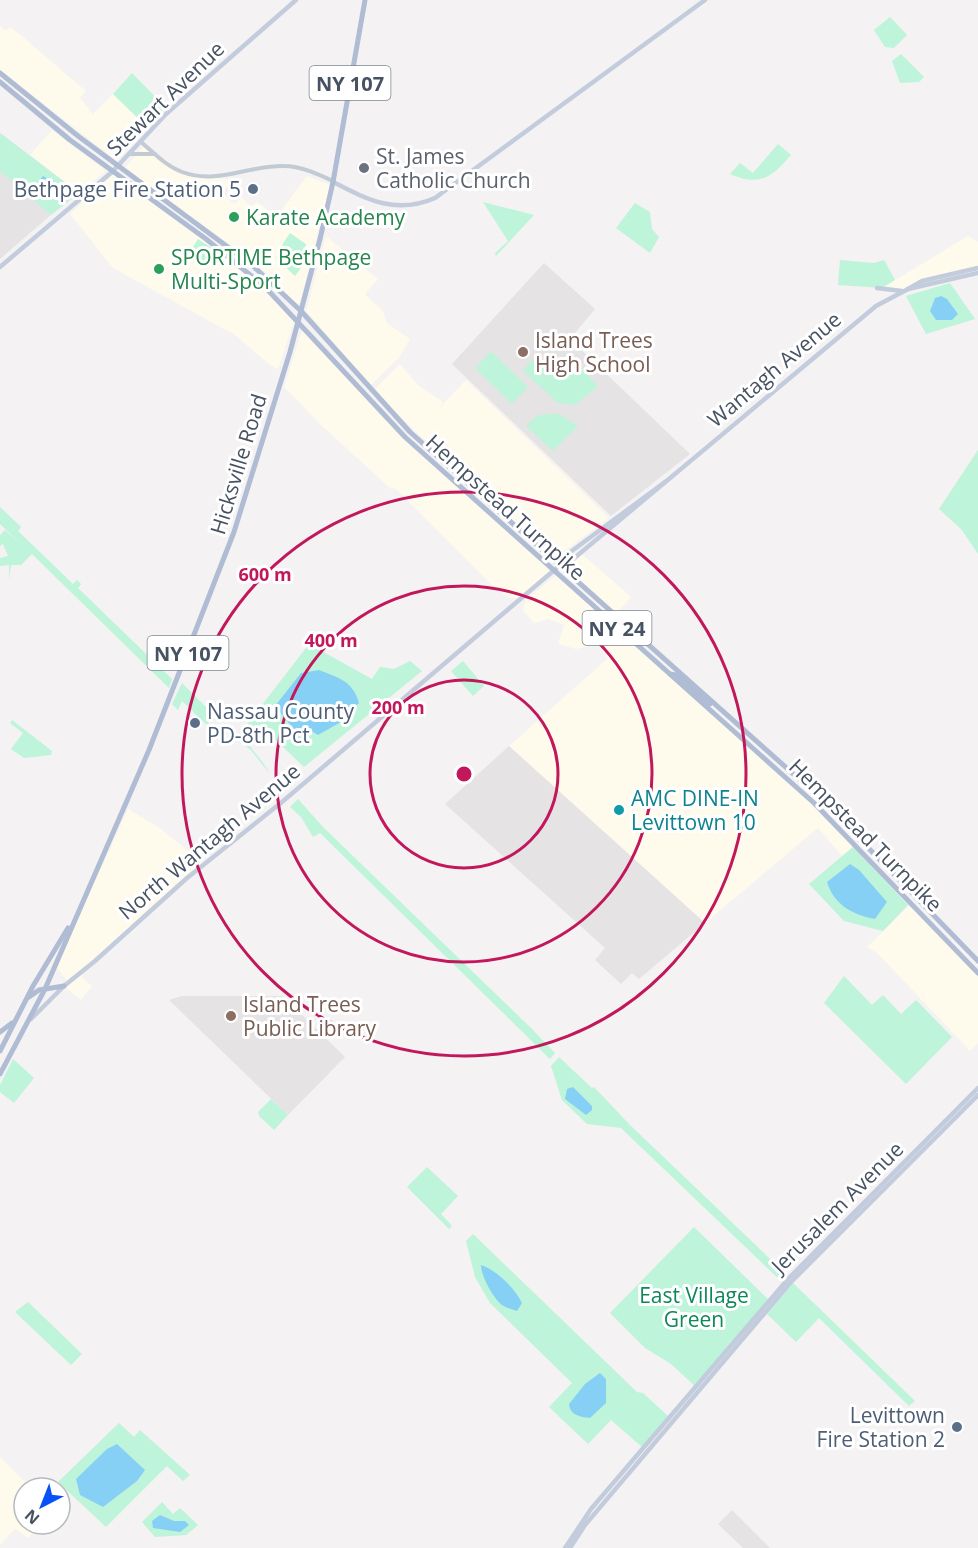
<svg xmlns="http://www.w3.org/2000/svg" width="978" height="1548" font-family="'Open Sans',sans-serif">
<style>
.commercial{fill:#fefbec}
.education{fill:#e5e3e4}
.green{fill:#bef4da}
.water{fill:#87d0f5}
.lines{fill:none;stroke-linecap:round;stroke-linejoin:round}
.tertiary{stroke:#c2cad4;stroke-width:4}
.secondary{stroke:#c3ccdc;stroke-width:4.5}
.primary{stroke:#afbcd3;stroke-width:5}
.ring{fill:none;stroke:#c2185b;stroke-width:3}
.worship-dot{fill:#6b7280;stroke:#fff;stroke-width:2}
.service-dot{fill:#5c6f8a;stroke:#fff;stroke-width:2}
.leisure-dot{fill:#2e9e5b;stroke:#fff;stroke-width:2}
.education-dot{fill:#8d6e63;stroke:#fff;stroke-width:2}
.culture-dot{fill:#0f9aa8;stroke:#fff;stroke-width:2}
.labels{text-anchor:middle;dominant-baseline:central;stroke-width:6;stroke-linejoin:round;paint-order:stroke}
.shield{fill:#fff;stroke:#7e8691;stroke-width:1.5}
.shield-label{font-size:20px;font-weight:bold;fill:#475262}
.street-label{font-size:21px;fill:#475262;stroke:#fff}
.worship-label{font-size:21px;fill:#5b616d;stroke:#fff;text-anchor:start}
.service-label{font-size:21px;fill:#4e5e75;stroke:#fff;text-anchor:end}
.leisure-label{font-size:21px;fill:#27864d;stroke:#fff;text-anchor:start}
.education-label{font-size:21px;fill:#785e54;stroke:#fff;text-anchor:start}
.culture-label{font-size:21px;fill:#0d838f;stroke:#fff;text-anchor:start}
.park-label{font-size:21px;fill:#0e875a;stroke:#fff}
.centre{fill:#c2185b;stroke:#fff;stroke-width:3}
.ring-label{font-size:18px;text-anchor:middle;font-weight:bold;fill:#c2185b;stroke:#fff;stroke-width:6;stroke-linejoin:round;paint-order:stroke}
</style>
<rect width="100%" height="100%" fill="#f4f2f2"/>
<g class="commercial">
<path d="M0,26L6,30L10,27L22,36L86,91L80,98L93,114L113,94L147,127L117,161L0,70Z"/>
<path d="M52,130L106,171L79,193L30,155Z"/>
<path d="M144,146L177,171L204,178L233,179L222,193L234,204L241,197L251,206L257,202L277,216L307,176L330,185L299,306L256,263L124,169Z"/>
<path d="M113,174L237,264L295,319L278,369L271,366L235,335L113,268L70,214Z"/>
<path d="M326,236L378,279L365,294L383,311L387,323L410,339L398,359L371,385L306,311Z"/>
<path d="M968,236L978,242V267L927,279L902,290L882,288Z"/>
<path d="M302,330L405,441L551,571L518,598H509L489,582L395,488L391,489L320,424L284,387Z"/>
<path d="M400,364L418,385L443,402L438,409L466,380L609,518L555,558L416,432L374,390Z"/>
<path d="M582,554L631,597L617,613L567,569Z"/>
<path d="M556,575L828,816L855,845L842,856L818,828L705,923L509,746L608,658L598,644L576,649L558,644L564,625L549,619L534,623L523,611L525,601Z"/>
<path d="M128,809L160,828L204,864L81,976L92,986L81,1000L64,986L68,982L56,967Z"/>
<path d="M910,905L978,974V1043L970,1051L877,953L867,947Z"/>
<path d="M0,1457L32,1488H24V1524H42L28,1538L15,1529L0,1545Z"/>
</g>
<g class="education">
<path d="M0,133L45,167L53,213L0,259Z"/>
<path d="M544,263L595,309L570,339L690,454L611,516L452,364Z"/>
<path d="M509,746L705,923L639,979L632,973L621,984L595,960L605,948L445,804Z"/>
<path d="M181,996H283L345,1057L288,1115L169,1000Z"/>
<path d="M732,1510L770,1548H743L718,1524Z"/>
</g>
<g class="green">
<path d="M890,17L907,35L894,48L885,47L874,30Z"/>
<path d="M901,54L924,77L919,82L900,83L892,61Z"/>
<path d="M132,73L165,107L147,127L113,94Z"/>
<path d="M0,133L79,193L51,215L0,171Z"/>
<path d="M778,144L791,155C772,177 760,187 730,174L740,163L753,173Z"/>
<path d="M483,202L534,215L496,256L495,253L508,241Z"/>
<path d="M635,203L650,212L652,229L659,237L650,253L616,228Z"/>
<path d="M290,233L306,244L301,268L295,276L276,258L284,248L282,245Z"/>
<path d="M198,239L213,249L200,266L187,256Z"/>
<path d="M840,260L874,263L884,260L895,280L882,288L838,285Z"/>
<path d="M950,283L975,319L926,334L906,296Z"/>
<path d="M491,351L528,387L512,404L475,368Z"/>
<path d="M567,353L598,386L575,405L558,403L523,371L534,358L547,369L537,381Z"/>
<path d="M547,414H559L578,426L553,451L526,426L537,416Z"/>
<path d="M978,450V554L962,530L939,509Z"/>
<path d="M0,507L21,527L18,531L73,584L77,580L81,584L78,588L172,679L169,688L32,554L21,565H11L9,580V565L0,566V558L8,556L3,544L0,546V535L5,530L22,545L0,524Z"/>
<path d="M309,644L372,679L380,667L394,669L410,661L422,671L304,767L263,728L253,731L247,737C248,749 264,760 269,773L251,750L239,741L238,736Z"/>
<path d="M463,661L484,686L473,696L451,671Z"/>
<path d="M182,683L214,715L207,725L182,701L178,710L172,704Z"/>
<path d="M12,720L52,751L51,755L24,758L11,749L23,733L10,723Z"/>
<path d="M298,799L324,828L530,1027L555,1053L550,1059L320,833L313,837L301,817L290,807Z"/>
<path d="M853,847L908,905L883,931L844,921L809,884Z"/>
<path d="M844,976L872,1005L883,995L901,1014L916,1000L952,1037L906,1084L824,1003Z"/>
<path d="M559,1057L592,1088L594,1087L630,1125L789,1277L783,1283L621,1128L587,1124L562,1100L551,1066Z"/>
<path d="M13,1059L34,1078L14,1103L0,1092V1085Z"/>
<path d="M271,1099L288,1115L274,1130L259,1116L258,1112Z"/>
<path d="M427,1167L458,1196L441,1214L452,1226L449,1229L407,1187Z"/>
<path d="M694,1227L771,1302L697,1388L671,1364L645,1348L610,1313Z"/>
<path d="M473,1234L637,1392L643,1393L668,1416L642,1447L611,1420L588,1444L549,1407L572,1383L490,1303L475,1277L466,1241Z"/>
<path d="M793,1283L915,1401L909,1406L819,1318L796,1342L767,1314Z"/>
<path d="M28,1302L82,1354L71,1365L15,1312Z"/>
<path d="M119,1423L134,1437L140,1430L190,1475L183,1481L167,1466L106,1527L58,1482Z"/>
<path d="M162,1502L173,1514L180,1508L198,1525L186,1535L155,1537L142,1522Z"/>
</g>
<g class="water">
<path d="M43,176L54,182L61,193L55,198L43,196L36,185Z"/>
<path d="M941,296L947,299L958,314L952,320H936L930,311L935,298Z"/>
<path d="M319,670C339,678 353,681 359,703L341,722L318,735L303,726L297,733L275,706L301,673Z"/>
<path d="M850,864L859,870L887,902L875,919C853,915 834,905 827,882Z"/>
<path d="M573,1087L592,1106V1110L586,1115L565,1099L567,1089Z"/>
<path d="M481,1265C496,1270 515,1288 522,1303L517,1311C512,1309 506,1308 502,1305C493,1298 481,1276 481,1265Z"/>
<path d="M600,1373L606,1379V1403L590,1418C580,1417 570,1415 569,1404L585,1384Z"/>
<path d="M117,1444L145,1470L137,1481L103,1507L80,1495L76,1479L107,1449Z"/>
<path d="M160,1515L174,1521H185L189,1525L180,1532L153,1528L152,1521Z"/>
</g>
<g class="lines">
<g class="tertiary">
<path d="M141,142C154,153 166,166 182,172C217,185 249,165 284,166C301,166 318,174 333,181"/>
<path d="M129,154H155"/>
</g>
<g class="secondary">
<path d="M333,182C368,200 396,215 435,198L705,0"/>
<path d="M0,267L112,172L166,114L296,0"/>
<path d="M877,288L902,291"/>
<path d="M908,289L922,281L978,268"/>
<path d="M559,566L561,559L665,482"/>
<path d="M31,1019L64,986L95,961L187,878L282,802L559,566L566,565L876,306L908,289L978,273"/>
<path d="M565,1548L591,1509L788,1279L978,1088"/>
<path d="M570,1548L585,1525L791,1282L978,1095"/>
</g>
<g class="primary">
<path d="M0,73L78,136L252,265L301,311L410,432L818,796L978,961"/>
<path d="M0,82L70,140L206,239L265,287L405,437L814,803L978,973"/>
<path d="M670,674L676,675L710,704"/>
<path d="M29,997L39,990L64,986"/>
<path d="M0,1032L12,1023"/>
<path d="M0,1051L33,986L68,928"/>
<path d="M0,1074L45,989L149,750L234,532L290,352L320,239L333,182L365,0"/>
</g>
</g>
<g class="ring">
<circle cx="464" cy="774" r="94"/>
<circle cx="464" cy="774" r="188"/>
<circle cx="464" cy="774" r="282"/>
</g>
<circle class="worship-dot" cx="364" cy="168" r="6"/>
<g class="service-dot">
<circle cx="253" cy="189" r="6"/>
<circle cx="195" cy="723" r="6"/>
<circle cx="957" cy="1427" r="6"/>
</g>
<g class="leisure-dot">
<circle cx="234" cy="217" r="6"/>
<circle cx="159" cy="269" r="6"/>
</g>
<g class="education-dot">
<circle cx="523" cy="352" r="6"/>
<circle cx="231" cy="1016" r="6"/>
</g>
<circle class="culture-dot" cx="619" cy="810" r="6"/>
<g class="labels">
<g class="shield">
<rect x="309.5" y="66" width="81" height="34" rx="4.5"/>
<rect x="582.5" y="611" width="69" height="34" rx="4.5"/>
<rect x="147.5" y="636" width="81" height="34" rx="4.5"/>
</g>
<g class="shield-label">
<text x="350" y="83">NY 107</text>
<text x="617" y="628">NY 24</text>
<text x="188" y="653">NY 107</text>
</g>
<g class="street-label">
<text transform="translate(165 98) rotate(-44)">Stewart Avenue</text>
<text transform="translate(774 369) rotate(-40)">Wantagh Avenue</text>
<text transform="translate(238 464) rotate(-73)">Hicksville Road</text>
<text transform="translate(506 507) rotate(42)">Hempstead Turnpike</text>
<text transform="translate(866 835) rotate(45)">Hempstead Turnpike</text>
<text transform="translate(209 841) rotate(-40)">North Wantagh Avenue</text>
<text transform="translate(837 1207) rotate(-45)">Jerusalem Avenue</text>
</g>
<g class="worship-label">
<text x="376" y="156">St. James<tspan x="376" dy="24">Catholic Church</tspan></text>
</g>
<g class="service-label">
<text x="241" y="189">Bethpage Fire Station 5</text>
<text x="207" y="711" text-anchor="start">Nassau County<tspan x="207" dy="24">PD-8th Pct</tspan></text>
<text x="945" y="1415">Levittown<tspan x="945" dy="24">Fire Station 2</tspan></text>
</g>
<g class="leisure-label">
<text x="246" y="217">Karate Academy</text>
<text x="171" y="257">SPORTIME Bethpage<tspan x="171" dy="24">Multi-Sport</tspan></text>
</g>
<g class="education-label">
<text x="535" y="340">Island Trees<tspan x="535" dy="24">High School</tspan></text>
<text x="243" y="1004">Island Trees<tspan x="243" dy="24">Public Library</tspan></text>
</g>
<g class="culture-label">
<text x="631" y="798">AMC DINE-IN<tspan x="631" dy="24">Levittown 10</tspan></text>
</g>
<g class="park-label">
<text x="694" y="1295">East Village<tspan x="694" dy="24">Green</tspan></text>
</g>
</g>
<circle cx="464" cy="774" r="9" class="centre"/>
<g class="ring-label">
<text x="265" y="581">600 m</text>
<text x="331" y="647">400 m</text>
<text x="398" y="714">200 m</text>
</g>
<g transform="translate(42 1506) rotate(222)"><circle r="28" fill="#ffffff" stroke="#b5bac0" stroke-width="1.5"/>
<path d="M0-4.5L10 22L0 15L-10 22Z" fill="#0851f8"/>
<text y="-9" font-size="16" font-weight="bold" text-anchor="middle" fill="#475262">N</text>
</g>
</svg>
